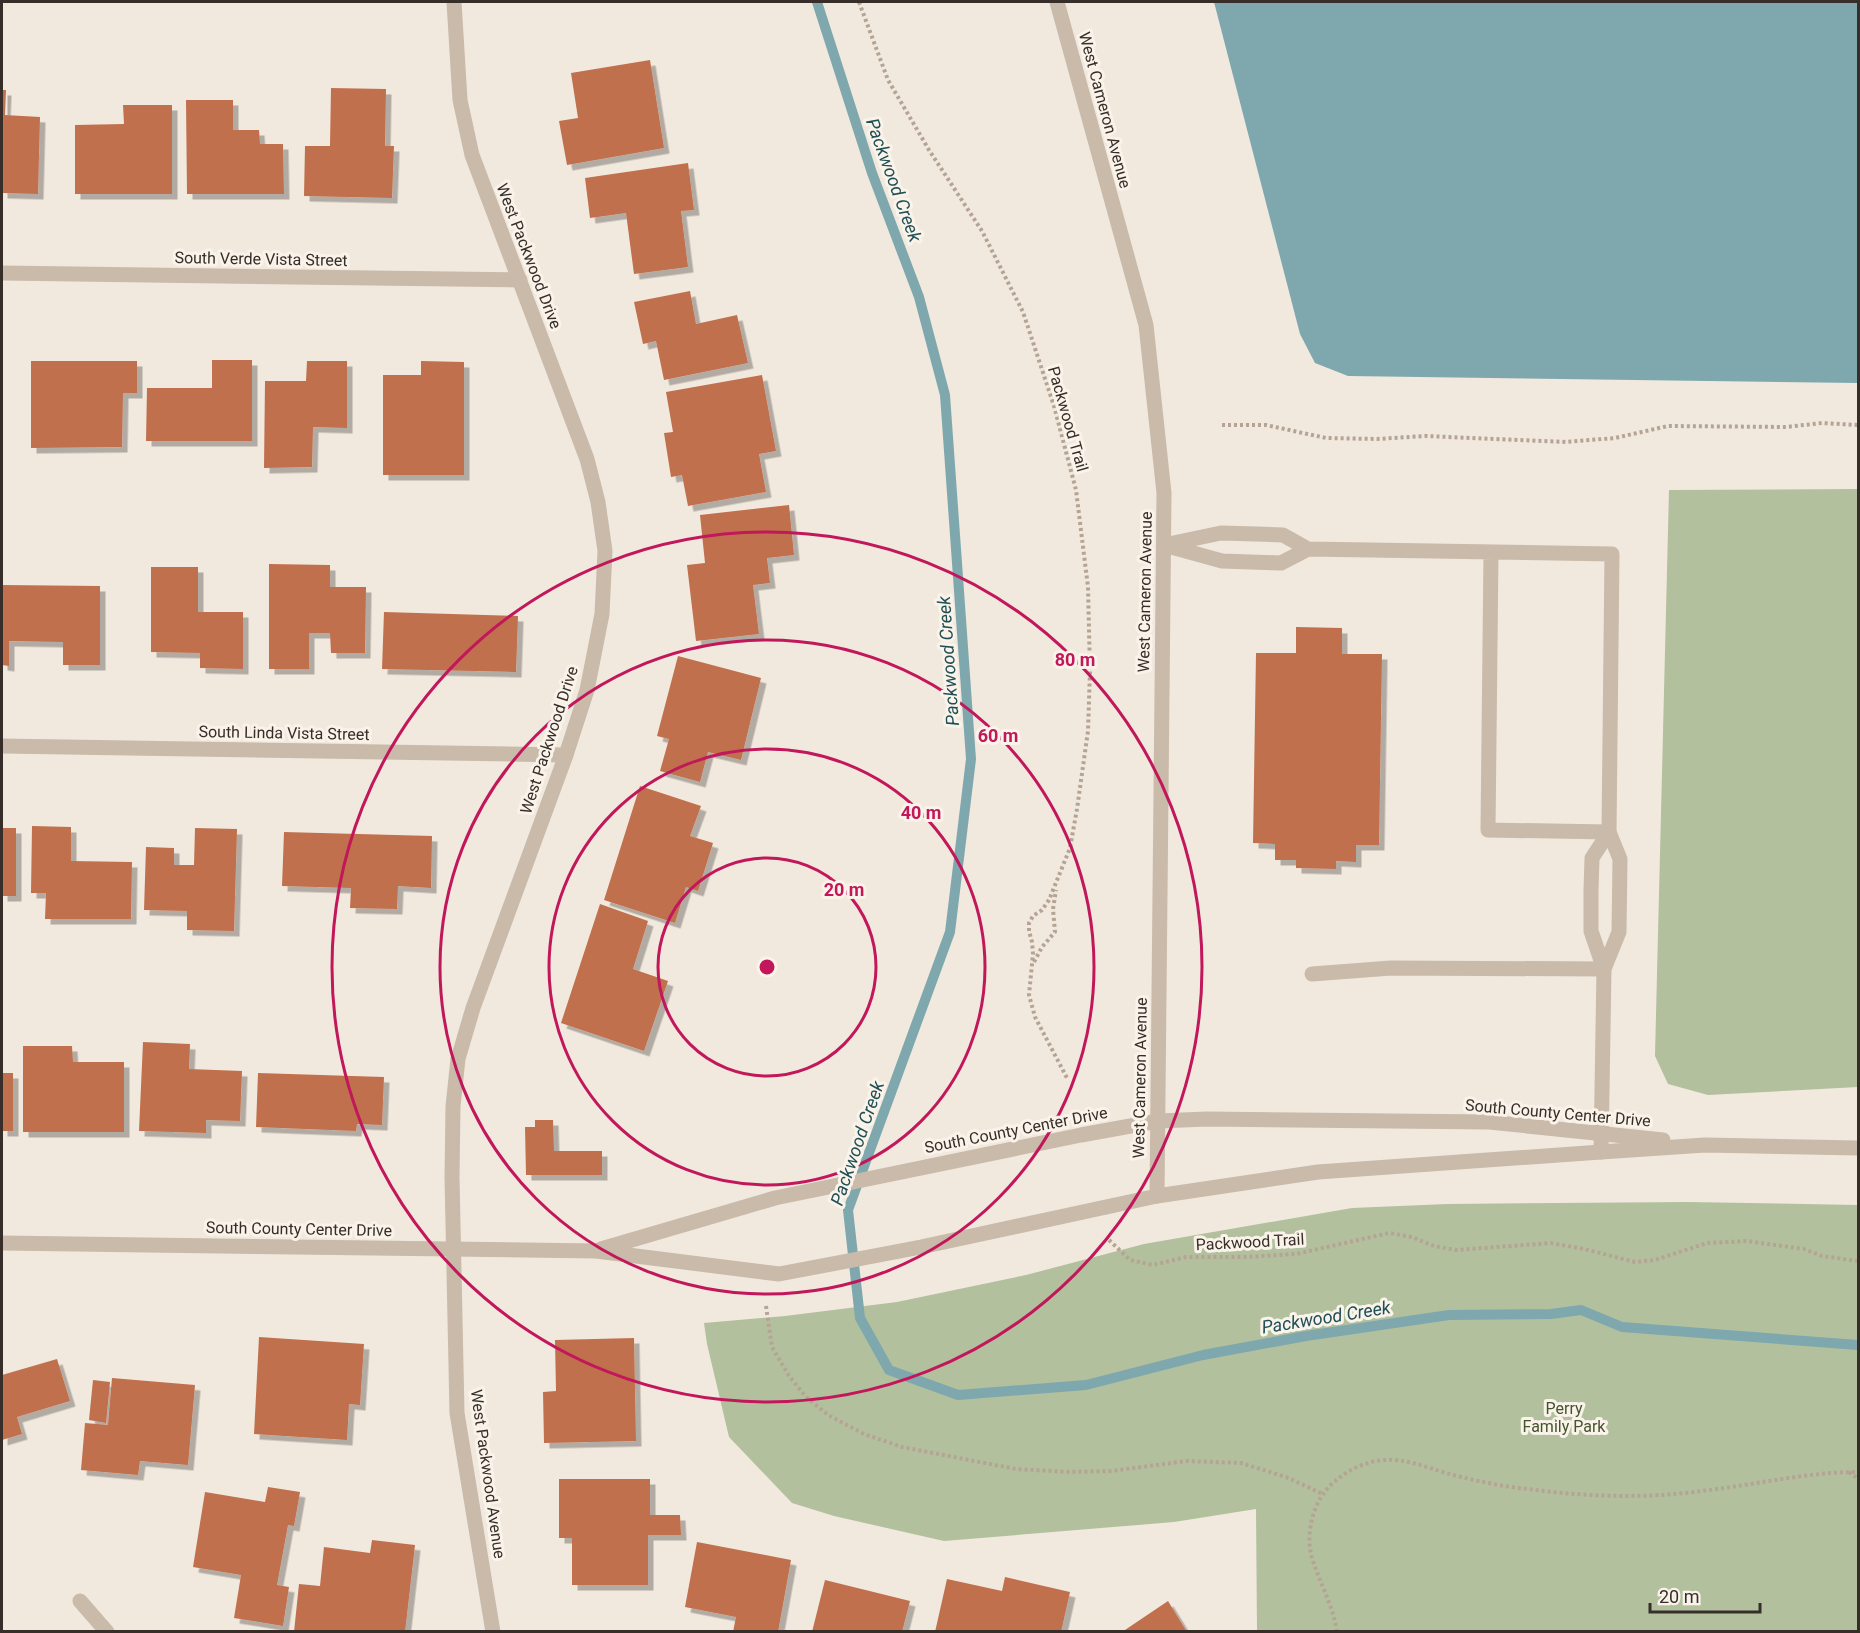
<svg xmlns="http://www.w3.org/2000/svg" width="1860" height="1633" font-family="Roboto,sans-serif">
<style>
.green{fill:#b2c09e}
.water{fill:#7ea8ad}
.lines{fill:none;stroke-linecap:round;stroke-linejoin:round}
.stream{stroke:#7ea8ad;stroke-width:10}
.building{fill:#c0704d;filter:url(#shadow)}
.path{stroke:#b5a494;stroke-width:4;stroke-dasharray:3 3;stroke-linecap:butt}
.service{stroke:#c9baaa;stroke-width:15}
.minor{stroke:#c9baaa;stroke-width:15}
.tertiary{stroke:#c9baaa;stroke-width:15}
.ring{fill:none;stroke:#c2185b;stroke-width:3}
.labels{text-anchor:middle;dominant-baseline:central;stroke-width:6;stroke-linejoin:round;paint-order:stroke}
.street-label{font-size:16px;fill:#372e29;stroke:#f9f3ea}
.park-label{font-size:16px;fill:#44542e;stroke:#f9f3ea}
.water-label{font-size:18px;font-style:italic;fill:#214f56;stroke:#f9f3ea}
.centre{fill:#c2185b;stroke:#f9f3ea;stroke-width:3}
.ring-label{font-size:18px;text-anchor:middle;font-weight:bold;fill:#c2185b;stroke:#f9f3ea;stroke-width:6;stroke-linejoin:round;paint-order:stroke}
</style>
<defs>
<filter id="shadow"><feDropShadow dx="5.5" dy="5.5" stdDeviation="0" flood-color="#0004"/></filter>
</defs>
<rect width="100%" height="100%" fill="#f1e9de"/>
<g class="green">
<path d="M1858,489V1087L1708,1095L1668,1084L1655,1056L1669,490Z"/>
<path d="M1688,1202L1858,1205V1631H1257L1256,1509L1174,1522L944,1541L834,1516L792,1503L729,1437L707,1344L704,1323L785,1316L897,1302L1026,1275L1144,1244L1352,1208L1447,1204Z"/>
</g>
<path class="water" d="M1214,2H1858V383L1348,376L1315,363L1300,334Z"/>
<g class="lines">
<path class="stream" d="M817,2L872,173L919,297L945,395L971,759L950,932L848,1210L860,1318L889,1370L958,1395L1086,1385L1203,1355L1306,1336L1449,1315L1551,1314L1581,1310L1622,1327L1858,1345"/>
</g>
<g class="building">
<path d="M650,60L664,148L567,165L559,121L578,118L571,73Z"/>
<path d="M331,88L386,89L385,146H394L392,198L304,196L305,146H330Z"/>
<path d="M2,90H6L5,115L40,117L38,194L2,193Z"/>
<path d="M186,100H233V130H259L260,144H283L284,194H187Z"/>
<path d="M123,105H172V194H75V125L124,124Z"/>
<path d="M688,163L694,210L681,211L688,267L634,274L626,213L590,218L585,178Z"/>
<path d="M690,291L696,324L737,315L748,363L664,380L656,341L643,344L634,302Z"/>
<path d="M212,360H252V441H146L147,388H212Z"/>
<path d="M31,361H137V393H123L122,447L31,448Z"/>
<path d="M307,361H347V428L313,427L312,467L264,468L265,381H306Z"/>
<path d="M421,361L464,362V475H383V375H421Z"/>
<path d="M762,375L776,451L759,454L766,492L688,506L682,475L671,477L664,433L673,432L666,392Z"/>
<path d="M789,505L794,555L767,558L770,583L753,585L759,634L696,641L687,565L705,563L700,515Z"/>
<path d="M269,564L330,565V587H366L365,653H331L330,633H309V669H269Z"/>
<path d="M151,567H198V612H243V669L200,668V653L151,652Z"/>
<path d="M2,585L100,586V665H63V642L9,641V666L2,665Z"/>
<path d="M384,612L518,616L516,672L382,669Z"/>
<path d="M1296,627L1342,628V654H1382L1379,845H1356V862L1336,861V869L1296,868V860H1275V844L1253,843L1256,653H1296Z"/>
<path d="M678,656L761,678L741,760L708,752L700,782L660,771L669,739L657,736Z"/>
<path d="M640,786L701,806L690,836L713,843L698,891L686,887L675,923L604,900Z"/>
<path d="M32,826L71,827V861L132,862L131,919H45L46,893H31Z"/>
<rect x="2" y="828" width="14" height="68"/>
<path d="M195,828L237,829L234,931L187,930V911L144,910L146,847L174,848V865H194Z"/>
<path d="M284,832L432,836L431,888L398,886L397,909L350,908L351,888L282,886Z"/>
<path d="M600,904L648,921L633,969L668,981L644,1051L561,1023Z"/>
<path d="M143,1042L190,1044L189,1069L242,1071L240,1121L206,1120V1133L139,1131Z"/>
<path d="M23,1046H72L73,1062H124V1132H23Z"/>
<rect x="2" y="1073" width="11" height="58"/>
<path d="M258,1073L384,1077L382,1125L357,1124L356,1131L256,1127Z"/>
<path d="M535,1120H553L554,1151H602V1175H526L525,1127H535Z"/>
<path d="M259,1337L364,1344L360,1405L349,1404L347,1440L254,1434Z"/>
<path d="M634,1338L636,1441L544,1443L543,1392L556,1391L555,1340Z"/>
<path d="M57,1359L70,1401L17,1417L22,1434L2,1440V1375Z"/>
<path d="M112,1378L195,1385L188,1465L140,1461L138,1475L81,1470L85,1423L108,1425Z"/>
<path d="M93,1380L110,1382L106,1423L89,1420Z"/>
<path d="M559,1479H650V1515H680L681,1535H648V1585H572V1538H559Z"/>
<path d="M268,1487L300,1492L294,1526L288,1525L277,1585L289,1587L283,1626L234,1618L241,1575L193,1567L205,1492L265,1502Z"/>
<path d="M372,1540L415,1545L405,1632H294L299,1584L320,1586L324,1547L370,1553Z"/>
<path d="M697,1542L791,1560L778,1632H733L736,1617L685,1607Z"/>
<path d="M1005,1577L1070,1592L1061,1632H935L947,1579L1002,1591Z"/>
<path d="M825,1580L910,1601L902,1632H812Z"/>
<path d="M1168,1601L1187,1632H1122Z"/>
</g>
<g class="lines">
<g class="path">
<path d="M859,2L888,80L929,150L982,231L1023,312L1054,406L1076,490L1088,587L1090,671L1088,731L1077,809L1070,848L1049,900L1042,910L1033,916L1029,923V931L1032,942L1033,954L1029,995L1035,1017L1067,1078"/>
<path d="M1222,425H1266L1326,438L1377,439L1425,436L1566,442L1615,438L1668,426L1786,427L1822,423L1858,425"/>
<path d="M1034,962L1042,947L1055,932L1053,909L1056,890"/>
<path d="M1109,1240L1130,1260L1153,1265L1186,1257H1245L1296,1254L1389,1233L1412,1237L1434,1246L1456,1250L1551,1243L1584,1249L1635,1262L1655,1260L1707,1243L1747,1241L1804,1249L1822,1256L1858,1261"/>
<path d="M766,1306L772,1347L789,1376L806,1397L828,1415L864,1434L902,1447L1016,1469L1069,1472L1111,1471L1187,1461L1241,1463L1286,1477L1323,1494"/>
<path d="M1849,1472L1858,1479"/>
<path d="M1337,1632C1333,1605 1320,1584 1312,1558C1306,1538 1311,1510 1324,1493C1331,1483 1341,1476 1351,1470C1393,1448 1419,1467 1461,1477C1482,1482 1506,1487 1528,1489C1588,1497 1649,1499 1709,1490C1759,1484 1808,1472 1858,1472"/>
</g>
<g class="service">
<path d="M1308,549L1283,535L1256,534L1221,533L1164,545L1222,561L1281,563L1308,549L1612,554L1609,832L1488,830L1491,553"/>
<path d="M1312,974L1391,968L1604,969"/>
<path d="M1601,1152L1604,969L1619,932L1620,859L1609,832L1592,858L1591,891V931L1604,969"/>
</g>
<g class="minor">
<path d="M454,2L460,100L472,155L587,459L598,502L605,551L602,614L587,690L566,755L473,1008L458,1059L453,1106L452,1177L457,1413L493,1632"/>
<path d="M2,273L520,280"/>
<path d="M2,746L566,755"/>
<path d="M1158,1121L1207,1119L1489,1122L1663,1140"/>
<path d="M1157,1196L1318,1172L1601,1152L1705,1145L1858,1148"/>
<path d="M80,1601L107,1632"/>
</g>
<g class="tertiary">
<path d="M2,1243L596,1251L779,1274L921,1247L1157,1196L1164,493L1146,325L1057,2"/>
<path d="M601,1249L775,1198L1081,1135L1158,1121"/>
</g>
</g>
<g class="ring">
<circle cx="767" cy="967" r="109"/>
<circle cx="767" cy="967" r="218"/>
<circle cx="767" cy="967" r="327"/>
<circle cx="767" cy="967" r="435"/>
</g>
<g class="labels">
<g class="street-label">
<text transform="translate(1105 110) rotate(75)">West Cameron Avenue</text>
<text transform="translate(529 256) rotate(69)">West Packwood Drive</text>
<text transform="translate(261 259) rotate(1)">South Verde Vista Street</text>
<text transform="translate(1068 419) rotate(74)">Packwood Trail</text>
<text transform="translate(1145 592) rotate(-89)">West Cameron Avenue</text>
<text transform="translate(284 733) rotate(1)">South Linda Vista Street</text>
<text transform="translate(549 740) rotate(-72)">West Packwood Drive</text>
<text transform="translate(1140 1078) rotate(-89)">West Cameron Avenue</text>
<text transform="translate(1558 1113) rotate(5)">South County Center Drive</text>
<text transform="translate(1016 1130) rotate(-11)">South County Center Drive</text>
<text transform="translate(299 1229) rotate(1)">South County Center Drive</text>
<text transform="translate(1250 1242) rotate(-3)">Packwood Trail</text>
<text transform="translate(488 1474) rotate(82)">West Packwood Avenue</text>
</g>
<g class="park-label">
<text x="1564" y="1408">Perry<tspan x="1564" dy="18">Family Park</tspan></text>
</g>
<g class="water-label">
<text transform="translate(894 180) rotate(70)">Packwood Creek</text>
<text transform="translate(948 661) rotate(-94)">Packwood Creek</text>
<text transform="translate(857 1143) rotate(-71)">Packwood Creek</text>
<text transform="translate(1326 1317) rotate(-9)">Packwood Creek</text>
</g>
</g>
<circle cx="767" cy="967" r="9" class="centre"/>
<g class="ring-label">
<text x="1075" y="666">80 m</text>
<text x="998" y="742">60 m</text>
<text x="921" y="819">40 m</text>
<text x="844" y="896">20 m</text>
</g>
<rect width="1860" height="1633" fill="none" stroke="#372e29" stroke-width="6"/>
<path d="M1650 1603v9h110v-9" fill="none" stroke="#372e29" stroke-width="3"/>
<text x="1659" y="1603" font-size="18" fill="#372e29" stroke="#f9f3ea" stroke-width="4.5" paint-order="stroke">20 m</text>
</svg>
